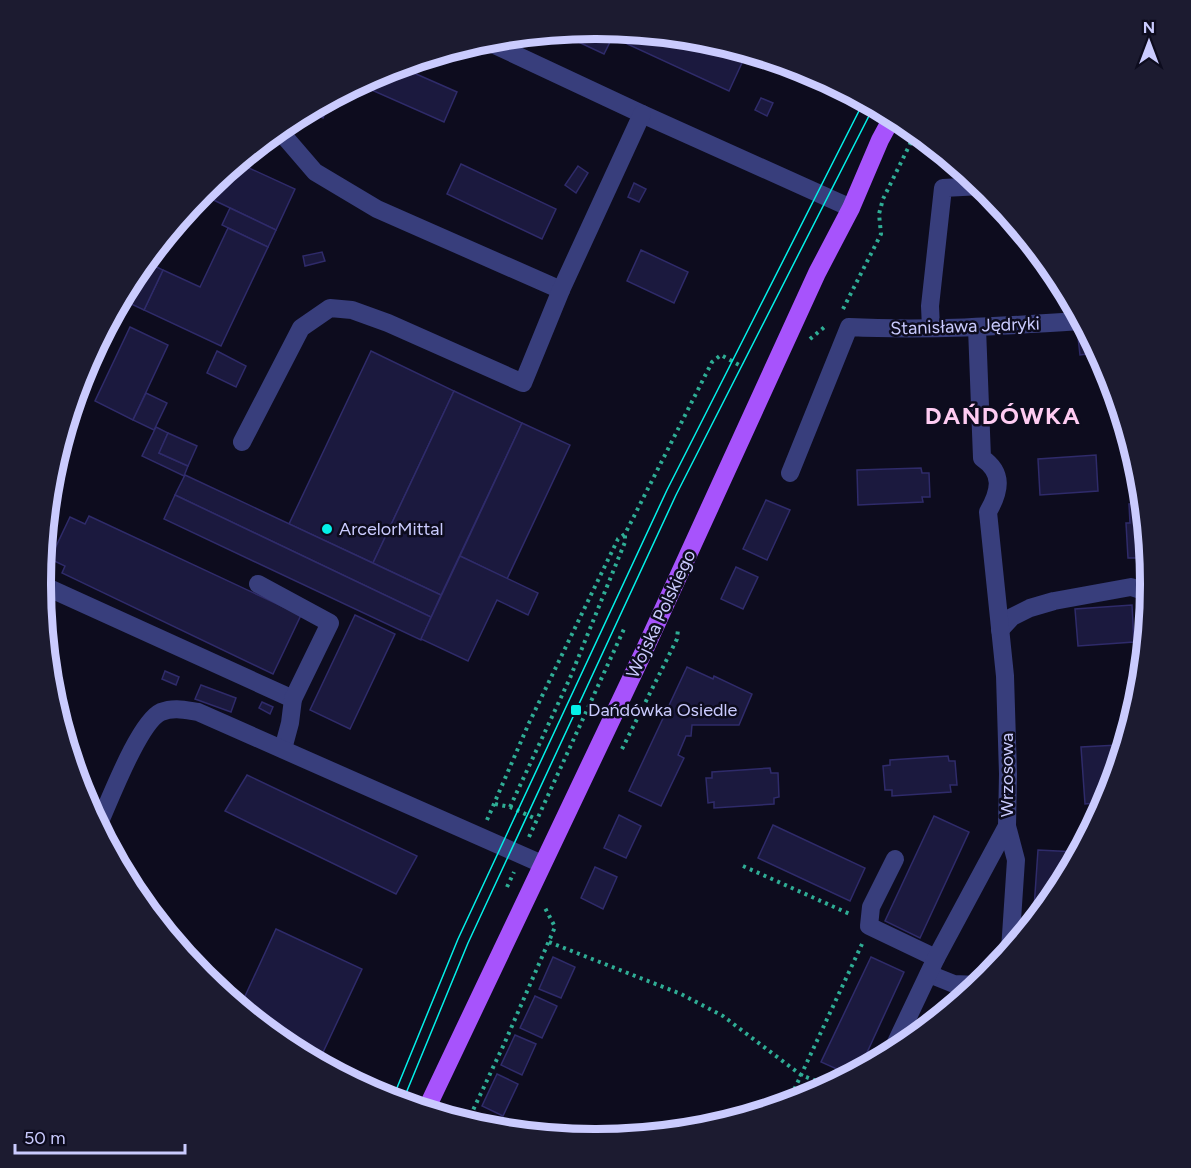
<svg xmlns="http://www.w3.org/2000/svg" width="1191" height="1168" font-family="Figtree,sans-serif">
<style>
.building{fill:#1b193e;stroke:#2f2b6a;stroke-width:1.5}
.lines{fill:none;stroke-linecap:round;stroke-linejoin:round}
.path{stroke:#2fad95;stroke-width:4;stroke-dasharray:3 4.5;stroke-linecap:butt}
.minor{stroke:#383e7c;stroke-width:18}
.major{stroke:#a753fc;stroke-width:18}
.tram{stroke:#04f0e8;stroke-width:1.5}
.poi-dot{fill:#04f0e8;stroke:#0d0c1e;stroke-width:2}
.labels{text-anchor:middle;dominant-baseline:central;stroke-width:5;stroke-linejoin:round;paint-order:stroke}
.street-label{font-size:18px;fill:#cacbfe;stroke:#0d0c1e}
.poi-label{font-size:18px;fill:#cacbfe;stroke:#0d0c1e;text-anchor:start}
.district-label{font-size:24px;font-weight:bold;letter-spacing:1.5px;fill:#feccf2;stroke:#0d0c1e}
.rim{fill:none;stroke:#cacbfe;stroke-width:8}
</style>
<rect width="100%" height="100%" fill="#0d0c1e"/>
<g class="building">
<path d="M596,29L616,30L604,54L557,32Z"/>
<path d="M616,30L704,39L747,52L729,91L612,37Z"/>
<path d="M778,62L808,71L828,81L825,87L777,64Z"/>
<path d="M398,66L457,92L444,122L358,84L383,71Z"/>
<path d="M331,98L323,118L308,111Z"/>
<path d="M761,98L773,103L767,116L755,110Z"/>
<path d="M238,163L295,189L276,230L201,194Z"/>
<path d="M461,164L556,209L542,239L447,194Z"/>
<path d="M578,166L588,173L576,193L565,185Z"/>
<path d="M634,183L646,189L639,202L628,197Z"/>
<path d="M230,208L276,230L268,247L222,225Z"/>
<path d="M228,228L268,247L221,346L144,310L163,270L200,287Z"/>
<path d="M641,250L688,272L674,303L627,281Z"/>
<path d="M322,252L325,261L305,266L303,256Z"/>
<path d="M148,263L163,270L144,310L129,303Z"/>
<path d="M130,327L168,345L133,420L95,401Z"/>
<path d="M1090,336L1093,343L1095,353L1080,355L1078,337Z"/>
<path d="M217,351L246,366L236,387L207,373Z"/>
<path d="M371,351L454,391L373,563L289,524Z"/>
<path d="M454,391L522,423L441,595L373,563Z"/>
<path d="M146,393L167,403L154,430L133,420Z"/>
<path d="M522,423L570,445L507,579L460,556Z"/>
<path d="M156,427L168,433L159,453L188,466L184,476L142,456Z"/>
<path d="M168,433L197,446L188,466L159,453Z"/>
<path d="M1096,455L1098,491L1040,495L1038,459Z"/>
<path d="M921,468L922,473H929L930,497H922L923,502L858,505L857,470Z"/>
<path d="M185,475L441,595L431,617L175,495Z"/>
<path d="M175,495L431,617L421,640L164,519Z"/>
<path d="M766,500L790,510L767,560L743,549Z"/>
<path d="M1142,503L1149,567L1138,568L1137,558H1128L1126,523H1130L1129,504Z"/>
<path d="M89,516L301,615L273,674L62,573L65,566L50,559L70,517L85,524Z"/>
<path d="M460,556L538,593L528,615L497,600L468,661L421,639Z"/>
<path d="M736,567L758,577L743,609L721,599Z"/>
<path d="M1132,605L1134,642L1078,646L1075,609Z"/>
<path d="M355,615L395,634L350,729L310,710Z"/>
<path d="M687,667L713,679L714,676L752,694L739,725H692L691,736H686L678,755L684,758L661,806L629,791Z"/>
<path d="M165,671L179,677L176,685L162,679Z"/>
<path d="M201,685L236,698L231,712L195,699Z"/>
<path d="M262,702L273,707L270,714L259,708Z"/>
<path d="M1118,745L1119,762L1106,802L1085,804L1081,747Z"/>
<path d="M948,756L949,761H955L957,785H950L951,792L892,796V790H885L883,766L890,765V760Z"/>
<path d="M770,768L771,773H778L779,797L774,798V804L714,808V802L708,803L706,778H712V772Z"/>
<path d="M247,775L417,856L396,894L225,811Z"/>
<path d="M619,815L641,826L626,858L604,848Z"/>
<path d="M934,816L969,832L920,938L885,921Z"/>
<path d="M773,825L865,868L850,901L758,858Z"/>
<path d="M1038,850L1077,852L1076,857L1057,893L1033,923Z"/>
<path d="M595,867L617,877L603,909L581,898Z"/>
<path d="M276,929L362,969L318,1063L287,1046L240,1007Z"/>
<path d="M553,957L575,967L561,998L539,989Z"/>
<path d="M871,957L904,972L859,1070L850,1075L821,1062Z"/>
<path d="M535,996L557,1006L542,1038L520,1028Z"/>
<path d="M515,1035L536,1044L522,1075L501,1065Z"/>
<path d="M497,1074L518,1084L503,1116L482,1106Z"/>
<path d="M479,1115L500,1125L498,1130L474,1125Z"/>
</g>
<g class="lines">
<g class="path">
<path d="M843,309L881,234L879,214L883,199L916,132"/>
<path d="M810,339L827,325"/>
<path d="M622,749L677,639L678,629"/>
<path d="M495,804L510,807L536,819"/>
<path d="M510,807L570,678L625,542V534"/>
<path d="M487,820L529,723L618,539L625,534L712,362L721,355L741,366"/>
<path d="M529,837L624,629"/>
<path d="M743,866L852,915"/>
<path d="M507,887L514,872"/>
<path d="M549,942L681,994L723,1016L801,1075L829,1086"/>
<path d="M788,1103L862,944"/>
<path d="M467,1123L505,1042L555,927L544,906"/>
</g>
<g class="minor">
<path d="M484,40L642,114L851,208"/>
<path d="M278,129L315,172L377,209L561,290"/>
<path d="M931,328L930,306L943,188L982,186"/>
<path d="M242,442L301,328L330,308L352,310L388,323L523,383L561,290L642,114"/>
<path d="M790,473L849,327C927,331 1004,326 1082,321"/>
<path d="M40,584L293,699"/>
<path d="M258,584L330,623L293,699L290,723L283,749"/>
<path d="M1000,630L1012,617L1030,608L1054,601L1131,587L1150,593"/>
<path d="M98,826C109,802 139,722 161,712C174,707 185,710 198,712L542,864"/>
<path d="M1007,826L1016,860L1010,950"/>
<path d="M895,859L871,907L869,926L936,958"/>
<path d="M929,974L954,984L978,985"/>
<path d="M891,1053L936,958L1007,826L1008,774L1005,676L988,512C1000,491 1004,473 982,458L977,328"/>
</g>
<path class="major" d="M426,1110L645,649L817,273L851,208L880,140L893,116"/>
<g class="tram">
<path d="M392,1100L458,939L667,490L864,101"/>
<path d="M402,1103L468,943L676,495L874,106"/>
</g>
</g>
<g class="poi-dot">
<circle cx="327" cy="529" r="6"/>
<rect x="570" y="704" width="12" height="12" rx="3"/>
</g>
<g class="labels">
<g class="street-label">
<text transform="translate(965 326) rotate(-2)">Stanisława Jędryki</text>
<text transform="translate(661 614) rotate(-65)">Wojska Polskiego</text>
<text transform="translate(1007 775) rotate(-90)">Wrzosowa</text>
</g>
<g class="poi-label">
<text x="339" y="529">ArcelorMittal</text>
<text x="588" y="710">Dańdówka Osiedle</text>
</g>
<g class="district-label">
<text x="1003" y="415">DAŃDÓWKA</text>
</g>
</g>
<path d="M0 0H1191V1168H0ZM595 39H596A544 544 0 0 1 1140 583V585A544 544 0 0 1 596 1129H595A544 544 0 0 1 51 585V583A544 544 0 0 1 595 39Z" fill="#1c1b30" fill-rule="evenodd"/>
<path class="rim" d="M595 39H596A544 544 0 0 1 1140 583V585A544 544 0 0 1 596 1129H595A544 544 0 0 1 51 585V583A544 544 0 0 1 595 39Z"/>
<g transform="translate(1149 42)" stroke="#0d0c1e" stroke-width="4.5" paint-order="stroke">
<path d="M0-4.5L10 22L0 15L-10 22Z" fill="#cacbfe"/>
<text y="-9" font-size="16" font-weight="bold" text-anchor="middle" fill="#cacbfe">N</text>
</g>
<path d="M15 1144v9h170v-9" fill="none" stroke="#cacbfe" stroke-width="3"/>
<text x="24" y="1144" font-size="18" fill="#cacbfe" stroke="#0d0c1e" stroke-width="4.5" paint-order="stroke">50 m</text>
</svg>
